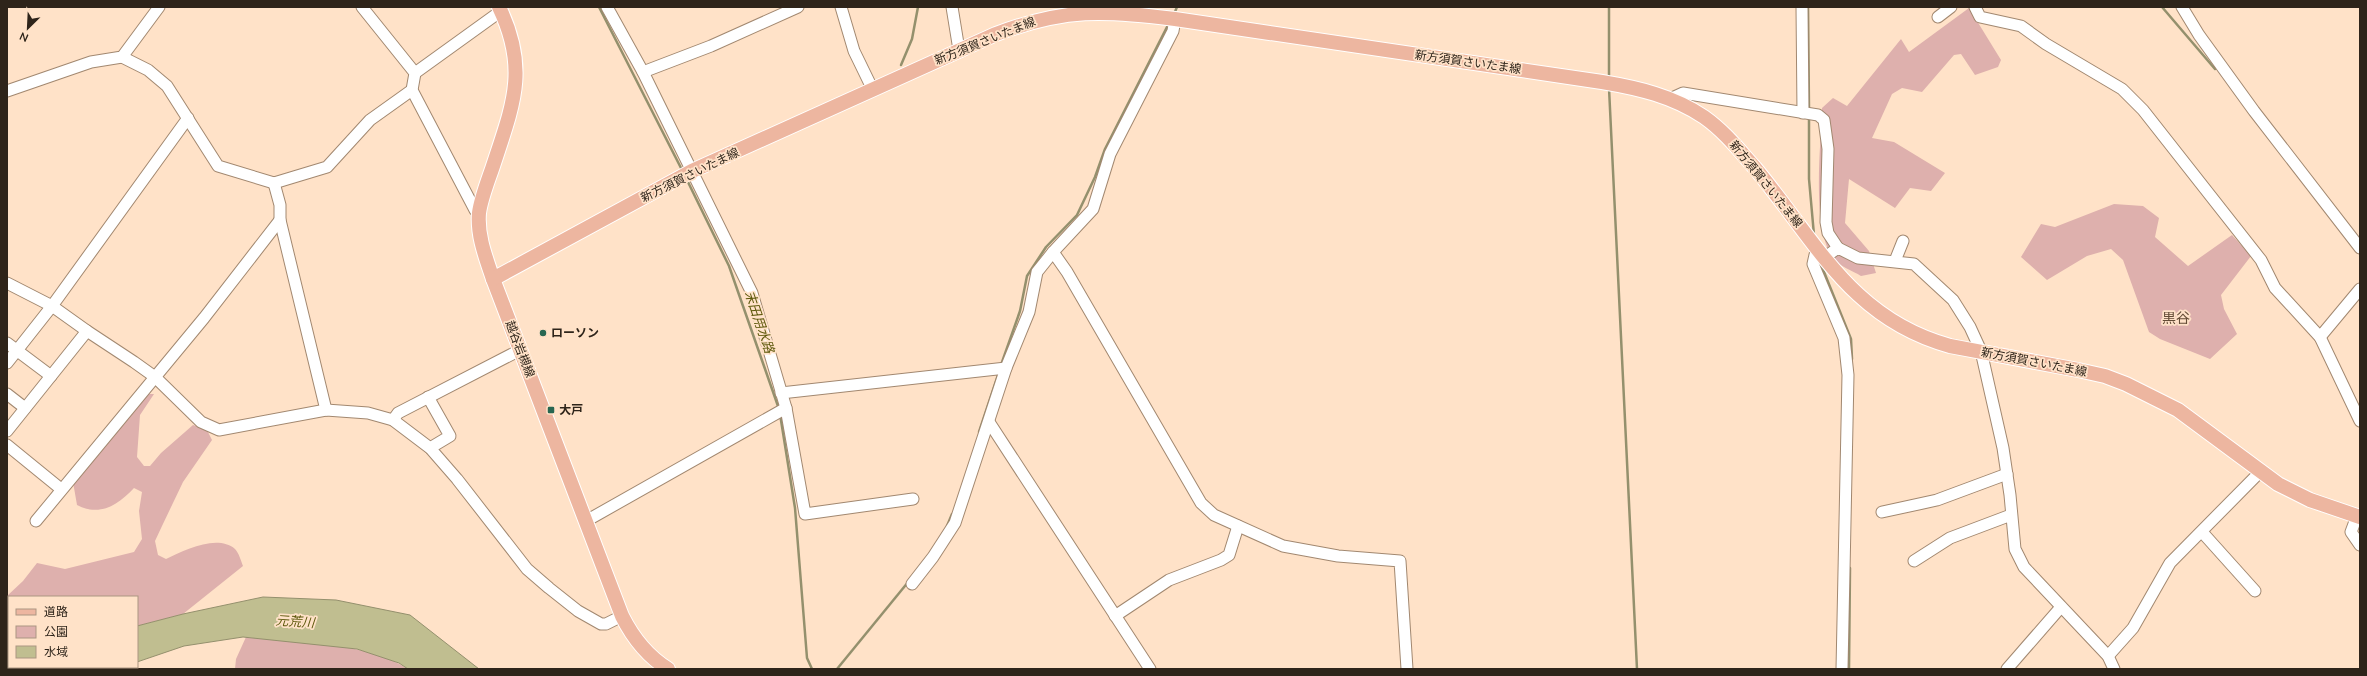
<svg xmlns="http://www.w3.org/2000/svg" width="2367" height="676" font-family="'Nunito Sans','Noto Sans JP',sans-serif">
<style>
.green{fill:#deb0ad}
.water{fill:#c0be90;stroke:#94906d}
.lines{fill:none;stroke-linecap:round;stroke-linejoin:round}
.stream{stroke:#94906d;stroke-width:2.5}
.minor-casing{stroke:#a28870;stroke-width:13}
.major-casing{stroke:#fff;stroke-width:16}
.minor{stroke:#fff;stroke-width:11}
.major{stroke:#edb6a0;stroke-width:14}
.poi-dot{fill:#286651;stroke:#ffe2c8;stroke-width:1.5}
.labels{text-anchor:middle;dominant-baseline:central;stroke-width:3.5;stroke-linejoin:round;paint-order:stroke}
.street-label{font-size:12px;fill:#2e241a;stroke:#ffe2c8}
.poi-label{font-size:12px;font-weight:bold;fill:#2e241a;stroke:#ffe2c8;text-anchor:start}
.water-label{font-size:13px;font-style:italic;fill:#5d580b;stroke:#ffe2c8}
.quarter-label{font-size:14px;fill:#644c36;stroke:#ffe2c8}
</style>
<rect width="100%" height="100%" fill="#ffe2c8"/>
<g class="green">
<path d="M1969,8L2001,60L1998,67L1975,75L1961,54L1954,55L1922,92L1902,88L1892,94L1872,138L1894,142L1945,173L1931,191L1910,188L1895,208L1849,179L1845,223L1869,251L1876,273L1861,276C1853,271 1839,266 1833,258C1811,227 1821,146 1822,108L1833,98L1847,106L1901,39L1909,52Z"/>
<path d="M2114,204L2143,206L2159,218L2155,237L2188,266L2232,235L2251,256L2221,295L2224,309L2237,334L2210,359L2160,339L2149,332L2123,260L2111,249L2087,256L2047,280L2021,257L2041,224L2055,227Z"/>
<path d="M144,394H154L140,415L137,457L144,466H150L161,453L193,425L207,430L212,440L183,482L162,526L155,541L158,555L166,559C185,550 217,534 235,549C239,553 241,561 243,566L183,614L137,626V597H9V635H7V596L23,581L37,563L65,569L134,552L142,539L139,511L142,492L134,488C118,505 100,517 77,505L73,482Z"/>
<path d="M246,637C296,643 366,641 408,669H235L236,659Z"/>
</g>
<g class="water">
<path d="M263,597L336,600L410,615L479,669H408L399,663L357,649L243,637L184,646L137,662V626L183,614Z"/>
<path d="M7,641H9V667H124L118,669H7Z"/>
</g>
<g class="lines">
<g class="stream">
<path d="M599,7L682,170"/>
<path d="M1808,7L1809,110"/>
<path d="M2162,7L2215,69"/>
<path d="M1174,14L1177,7"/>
<path d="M901,65L912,39L918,7"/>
<path d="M1609,79V7"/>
<path d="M1609,88L1637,669"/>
<path d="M1809,117V179L1814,235"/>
<path d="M686,178L729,266L779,409"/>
<path d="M1820,262L1851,339L1852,359"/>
<path d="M1001,365L1020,311L1027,276L1046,247L1077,215L1095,177L1105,149L1169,23"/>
<path d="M780,414L795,508L807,658L812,669"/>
<path d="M979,432L999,372"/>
<path d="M947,526L952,514"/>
<path d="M837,669L909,581"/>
<path d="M1849,669L1850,568"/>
</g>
<g class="minor-casing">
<g id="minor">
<path d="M362,7L415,73L412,90L475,210L479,213"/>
<path d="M607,7L643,72L752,293L786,408L805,514L913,499"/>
<path d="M841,7L854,51L873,90"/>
<path d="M952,7L959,50"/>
<path d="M1802,7L1803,113"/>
<path d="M1975,7L1980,17L2021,26L2046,44L2122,89L2143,110L2261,260L2275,288L2320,337L2360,421"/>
<path d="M2182,7L2199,35L2254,111L2360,248"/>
<path d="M1938,17L1951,7"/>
<path d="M122,57L148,70L167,86L218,166L274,183L327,167L370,120L412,90"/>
<path d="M643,72L711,46L798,7"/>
<path d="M415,73L501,11"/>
<path d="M7,91L91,62L122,57L159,7"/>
<path d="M1670,99L1683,93L1818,115L1824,120L1828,149L1826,222L1828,233L1838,248"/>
<path d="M274,183L280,205V220L326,410"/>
<path d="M1053,252L1067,272L1201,503L1214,515L1283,546L1338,556L1400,561L1407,669"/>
<path d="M1895,261L1903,241"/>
<path d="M7,283L52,306L87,331L134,362L155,377L201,422L219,430L326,410L368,413L393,420L430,448L457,479L527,569L549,588L578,611L601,624H606L622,616"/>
<path d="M2320,337L2360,289"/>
<path d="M7,343L51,376"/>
<path d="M7,363L52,306L188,118"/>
<path d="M781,393L1006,368"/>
<path d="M7,394L25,408"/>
<path d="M428,397L450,436L430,448"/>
<path d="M393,420L398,413L520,350"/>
<path d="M989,422L1150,669"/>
<path d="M7,431L87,331"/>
<path d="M7,445L61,489"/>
<path d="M1882,512L1937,500L2007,474"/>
<path d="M2357,516L2351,532L2360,545"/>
<path d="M36,521L204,318L280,220"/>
<path d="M586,521L786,408"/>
<path d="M2202,532L2255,591"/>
<path d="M1914,561L1950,538L2011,515"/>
<path d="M912,584L933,557L955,523L1006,368L1029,312L1037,272L1053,252L1093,209L1110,154L1173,31L1175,19"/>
<path d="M1115,616L1169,580L1221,560L1229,555L1238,526"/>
<path d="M2108,656L2133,628L2170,563L2260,472"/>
<path d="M1842,669L1848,375L1844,338L1813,264L1815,255L1821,253L1828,255L1838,248L1858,258L1914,264L1953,300L1970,327L1981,351L2003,448L2010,495L2015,549L2024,567L2108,656L2114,669"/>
<path d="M2007,669L2061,607"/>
</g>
</g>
<g class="major-casing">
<g id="major">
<path d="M499,7C529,69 513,105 493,166C488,181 481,198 479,213C477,236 486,258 493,279L622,616C633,638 647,656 668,669"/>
<path d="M493,279L692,171L996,34C1065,8 1104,10 1175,19L1602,82C1638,88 1673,96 1704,117C1724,131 1739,150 1755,168C1816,241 1851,319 1950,346L2078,370L2105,376L2126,384L2178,410L2278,484L2310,500L2360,517"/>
</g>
</g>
<use href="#minor" class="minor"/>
<use href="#major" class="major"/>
</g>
<g class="poi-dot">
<circle cx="543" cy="333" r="4"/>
<rect x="547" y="406" width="8" height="8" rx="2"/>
</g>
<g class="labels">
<g class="street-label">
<text transform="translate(985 41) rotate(-22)">新方須賀さいたま線</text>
<text transform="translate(1468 62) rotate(8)">新方須賀さいたま線</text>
<text transform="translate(690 175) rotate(-26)">新方須賀さいたま線</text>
<text transform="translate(1766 184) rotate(51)">新方須賀さいたま線</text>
<text transform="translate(520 349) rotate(69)">越谷岩槻線</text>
<text transform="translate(2034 362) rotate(11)">新方須賀さいたま線</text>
</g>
<g class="poi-label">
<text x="551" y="333">ローソン</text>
<text x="559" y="410">大戸</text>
</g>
<g class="water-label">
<text transform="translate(759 322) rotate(71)">末田用水路</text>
<text transform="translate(295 622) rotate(4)">元荒川</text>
</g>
<g class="quarter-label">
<text x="2176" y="318">黒谷</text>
</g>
</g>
<rect width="2367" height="676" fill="none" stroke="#2e241a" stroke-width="16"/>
<rect x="8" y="596" width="130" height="72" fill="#ffe2c8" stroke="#ab9682"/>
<rect x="16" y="609" width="20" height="6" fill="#edb6a0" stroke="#ab9682"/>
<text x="44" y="616" font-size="12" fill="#2e241a">道路</text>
<rect x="16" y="626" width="20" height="12" fill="#deb0ad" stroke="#ab9682"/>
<text x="44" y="636" font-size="12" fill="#2e241a">公園</text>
<rect x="16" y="646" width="20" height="12" fill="#c0be90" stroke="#ab9682"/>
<text x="44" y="656" font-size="12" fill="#2e241a">水域</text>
<g transform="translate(28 28) rotate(204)" stroke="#ffe2c8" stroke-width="3" paint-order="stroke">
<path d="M0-3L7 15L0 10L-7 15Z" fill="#2e241a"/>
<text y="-6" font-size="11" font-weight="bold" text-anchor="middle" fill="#2e241a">N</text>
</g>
</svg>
